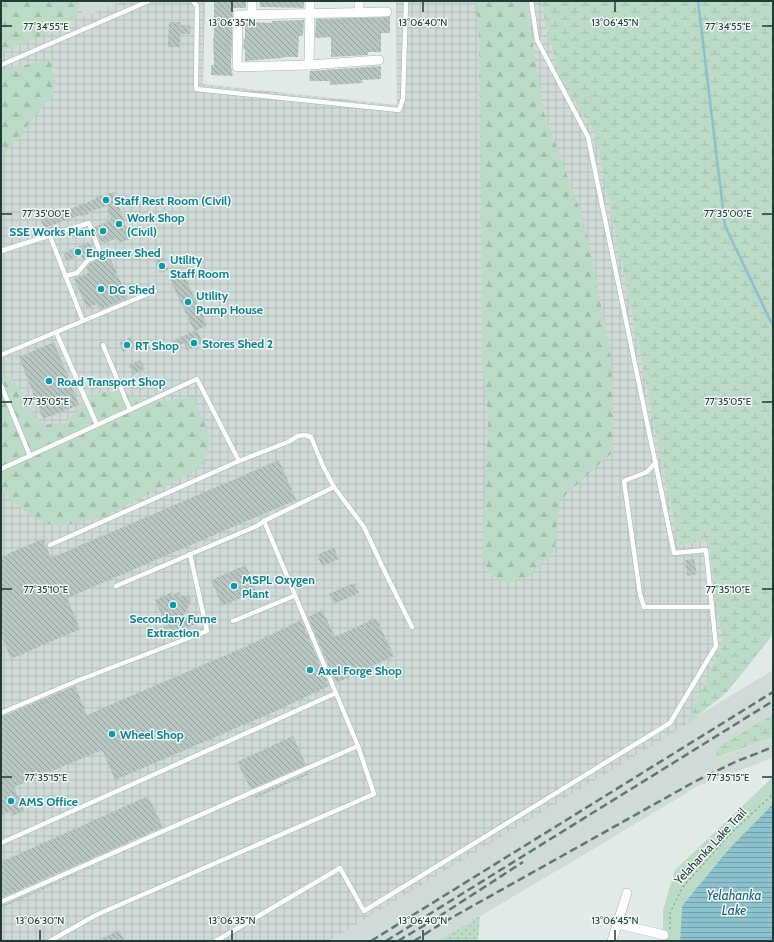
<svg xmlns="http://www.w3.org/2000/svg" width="774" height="942" font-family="Cabin,sans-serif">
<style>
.built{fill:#d0dbd7}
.industrial{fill:url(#industrial-grid)}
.grass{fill:url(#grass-dots)}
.forest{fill:url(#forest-firs)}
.wetland{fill:url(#wetland-marsh)}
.park{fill:#bcdbc6}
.water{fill:url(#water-rules)}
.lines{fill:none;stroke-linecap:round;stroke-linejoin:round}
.stream{stroke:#8cc1ce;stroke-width:2.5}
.building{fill:url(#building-back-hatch)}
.lane-casing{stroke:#a5b3af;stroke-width:5.5}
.street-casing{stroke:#a5b3af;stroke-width:10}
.path{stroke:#84ada2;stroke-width:1.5;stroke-dasharray:2 3;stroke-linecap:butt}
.lane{stroke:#fff;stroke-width:4.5}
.street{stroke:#fff;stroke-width:9}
.rail{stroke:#5d7771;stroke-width:2.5;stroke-dasharray:8 4;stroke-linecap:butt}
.ticks{fill:none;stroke:#233b36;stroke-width:1.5}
.culture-dot{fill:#0f9aa8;stroke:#f2f8f5;stroke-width:1.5}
.labels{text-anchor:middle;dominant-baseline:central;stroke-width:3;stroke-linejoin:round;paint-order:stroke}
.culture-label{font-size:12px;font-weight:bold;fill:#0d838f;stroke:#f2f8f5;text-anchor:start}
.street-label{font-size:12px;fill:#233b36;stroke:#f2f8f5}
.water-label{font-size:13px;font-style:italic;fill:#206374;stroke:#f2f8f5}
.ticks-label{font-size:10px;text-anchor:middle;fill:#233b36;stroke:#f2f8f5;stroke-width:3;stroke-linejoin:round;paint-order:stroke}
</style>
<defs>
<pattern id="industrial-grid" width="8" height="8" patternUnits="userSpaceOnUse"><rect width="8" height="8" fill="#d0dbd7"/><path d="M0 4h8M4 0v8" fill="none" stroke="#b2bdb9"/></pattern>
<pattern id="grass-dots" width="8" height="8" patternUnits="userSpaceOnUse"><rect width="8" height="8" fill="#bcdbc6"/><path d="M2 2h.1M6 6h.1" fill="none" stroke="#a1bdab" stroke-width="1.8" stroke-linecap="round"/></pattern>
<pattern id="forest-firs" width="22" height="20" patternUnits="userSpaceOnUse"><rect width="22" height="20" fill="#bcdbc6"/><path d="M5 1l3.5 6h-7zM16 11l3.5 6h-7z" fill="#a1bdab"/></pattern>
<pattern id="wetland-marsh" width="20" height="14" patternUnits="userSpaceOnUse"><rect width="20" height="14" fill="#bcdbc6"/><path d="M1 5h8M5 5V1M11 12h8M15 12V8" fill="none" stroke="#a1bdab"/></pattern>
<pattern id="water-rules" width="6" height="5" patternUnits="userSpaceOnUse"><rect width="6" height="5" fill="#8cc1ce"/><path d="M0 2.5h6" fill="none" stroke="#729ea8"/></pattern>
<pattern id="building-back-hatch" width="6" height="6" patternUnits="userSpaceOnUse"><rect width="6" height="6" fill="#b7c6c1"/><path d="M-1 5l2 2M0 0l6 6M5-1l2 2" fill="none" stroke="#94a29e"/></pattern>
</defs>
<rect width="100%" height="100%" fill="#e2ebe8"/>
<g class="built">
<path d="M78,1H121L84,17Z"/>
<path d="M773,670V714L717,748L723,756L773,737V758L698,786L597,847L438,941H329Z"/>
</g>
<path class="industrial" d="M1,1H78L84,17L121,1H205L203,84L397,105L396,1H541L547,32L561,81L595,133L679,546L708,539L722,643L686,725L329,941H1Z"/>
<path class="grass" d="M480,916L478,941H438Z"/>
<g class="forest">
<path d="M1,1H79L77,16L65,26L1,52Z"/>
<path d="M476,1H526L544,113L584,221L610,349L613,393V452L560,500L554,552L528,577L508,583L490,575L482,557L488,416L482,363L479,37Z"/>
<path d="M52,59L53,72L56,82L51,97L1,157V71Z"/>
<path d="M1,375C22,375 28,419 46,424C51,425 60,423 65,423L90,396L108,391L147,400L166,401L193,396L210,437L208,451L202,464L189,475L141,497L104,517L63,526L47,524L22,509L1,490Z"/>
</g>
<g class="wetland">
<path d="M541,1H773V635L726,693L686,725L722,643L708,539L679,546L595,133L561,81L547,32Z"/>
<path d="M773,714V737L718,757L716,752L717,748Z"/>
</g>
<path class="park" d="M773,777V804L728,850L682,906L680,941H663V910L675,870Z"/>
<path class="water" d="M773,804V941H680L682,906L728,850Z"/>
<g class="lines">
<path class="stream" d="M698,1L725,226L773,326"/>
</g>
<g class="building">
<path d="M214,1H246V8H233L231,67L233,76L211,75V65H214L213,38H214Z"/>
<path d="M260,1H304V8L260,7Z"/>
<path d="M390,17V33H381V52H368V55L331,57V37L315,38L316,19Z"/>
<path d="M304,20L303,36H299L298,57H283V58L245,61V49H243L244,38H245V22L272,23V21Z"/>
<path d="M169,22H180V25L190,26V34H180V47H168Z"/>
<path d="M381,66V79L362,80L363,83L330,85V81H309L310,71Z"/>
<path d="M114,192L130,239L119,243L117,238L105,243L100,241L95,227L111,220L107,206L87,212L88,214L81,216L80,215L44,228L41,220L96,199L95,198Z"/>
<path d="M89,242L94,254L86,257L83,260L81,255L67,261L63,253Z"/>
<path d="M109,256L128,298L100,310L97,304L87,308L74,279L88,273L86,268L90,263Z"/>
<path d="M163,258L168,270L160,273L155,261Z"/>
<path d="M183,273L207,325L197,330L203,343L187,350L184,343L176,347L173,341L194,331L170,279Z"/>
<path d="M131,337L135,347L123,352L119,343Z"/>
<path d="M54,342L79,405L43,419L19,357Z"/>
<path d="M140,360L145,369L133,374L129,365Z"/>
<path d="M279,460L296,500L67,598L80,629L11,659L1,635V557L43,539L51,558Z"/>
<path d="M334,548L339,559L322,566L317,555Z"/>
<path d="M694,559L697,574L687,576L685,560Z"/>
<path d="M246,565L257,591L222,606L211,580Z"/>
<path d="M354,583L359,593L334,604L329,594Z"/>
<path d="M172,592L173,595L179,592L180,595L189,596L191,601L182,619L195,613L199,623L164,638L160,629L166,626L155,600Z"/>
<path d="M322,610L335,637L376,618L394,656L336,683L308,617Z"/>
<path d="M301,620L329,686L276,711L115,780L102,750L14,787L24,811L12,816L10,811L1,815V717L75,686L87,715L247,646Z"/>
<path d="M293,736L306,765L251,789L237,762Z"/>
<path d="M309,772V774L255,798L254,796Z"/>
<path d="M148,796L163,827L1,898V862Z"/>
<path d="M126,852L1,908V906Z"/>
<path d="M119,930L124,941H96Z"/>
</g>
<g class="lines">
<g class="lane-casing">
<g id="lane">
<path d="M193,1L197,6L196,89L399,110L403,99L406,1"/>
<path d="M1,65L149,1"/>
<path d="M50,236L83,321"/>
<path d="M1,251L89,223L101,255L88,260L77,273L65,276"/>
<path d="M56,332L97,425"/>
<path d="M103,345L130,410"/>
<path d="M1,355L155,291"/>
<path d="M1,385L30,456"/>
<path d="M656,462L647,472L624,481L640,594L644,607H712"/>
<path d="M1,469L197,379L239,461L288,442L298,436L305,435L311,437L323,466L334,487L264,521L358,746L1,902"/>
<path d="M334,487L364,527L382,566L412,627"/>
<path d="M50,545L239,461"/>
<path d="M116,586L257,526L264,521"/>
<path d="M233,621L294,596"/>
<path d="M1,713L79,680L207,631L190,554"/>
<path d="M1,843L336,693"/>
<path d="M50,941L96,915L374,794L358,746"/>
<path d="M216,941L340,868L364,911L670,723L716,646L706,550L674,553L588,137L537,40L531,1"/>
</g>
</g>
<g class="street-casing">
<g id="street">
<path d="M252,1V15"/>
<path d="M359,1V12"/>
<path d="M379,60L309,65L237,67L238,15L387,12"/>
<path d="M309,65L310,1"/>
<path d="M618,924L664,935"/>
<path d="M612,941L627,893"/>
</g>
</g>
<path class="path" d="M670,929V913L682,888L730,834L773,794"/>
<use href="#lane" class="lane"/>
<use href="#street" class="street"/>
<g class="rail">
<path d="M371,941L773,692"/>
<path d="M386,941L773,701"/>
<path d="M398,941L435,919L523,862"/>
<path d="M414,941L444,922L694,782L735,762L773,747"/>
</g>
</g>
<path class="ticks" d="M232,2V12M423,2V12M615,2V12M2,26H12M762,26H772M2,214H12M762,214H772M2,402H12M762,402H772M2,589H12M762,589H772M2,777H12M762,777H772M40,930V940M232,930V940M423,930V940M615,930V940"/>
<g class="culture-dot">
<circle cx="106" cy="200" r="4"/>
<circle cx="119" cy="224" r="4"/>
<circle cx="103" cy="231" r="4"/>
<circle cx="78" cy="252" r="4"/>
<circle cx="162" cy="266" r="4"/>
<circle cx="101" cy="289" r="4"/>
<circle cx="188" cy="302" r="4"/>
<circle cx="194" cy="343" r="4"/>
<circle cx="127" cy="345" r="4"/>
<circle cx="49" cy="381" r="4"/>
<circle cx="234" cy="586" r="4"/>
<circle cx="173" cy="605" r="4"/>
<circle cx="310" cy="670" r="4"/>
<circle cx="112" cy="734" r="4"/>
<circle cx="11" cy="801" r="4"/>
</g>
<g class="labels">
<g class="culture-label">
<text x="114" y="200">Staff Rest Room (Civil)</text>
<text x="127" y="217">Work Shop<tspan x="127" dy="14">(Civil)</tspan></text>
<text x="95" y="231" text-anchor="end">SSE Works Plant</text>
<text x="86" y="252">Engineer Shed</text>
<text x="170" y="259">Utility<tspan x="170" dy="14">Staff Room</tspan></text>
<text x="109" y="289">DG Shed</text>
<text x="196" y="295">Utility<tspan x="196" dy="14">Pump House</tspan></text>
<text x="202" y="343">Stores Shed 2</text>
<text x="135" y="345">RT Shop</text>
<text x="57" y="381">Road Transport Shop</text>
<text x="242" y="579">MSPL Oxygen<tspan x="242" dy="14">Plant</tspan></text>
<text x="173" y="618" text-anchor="middle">Secondary Fume<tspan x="173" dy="14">Extraction</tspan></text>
<text x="318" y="670">Axel Forge Shop</text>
<text x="120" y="734">Wheel Shop</text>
<text x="19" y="801">AMS Office</text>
</g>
<g class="street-label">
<text transform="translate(710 846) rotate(-47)">Yelahanka Lake Trail</text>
</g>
<g class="water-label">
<text x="734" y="895">Yelahanka<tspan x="734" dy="15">Lake</tspan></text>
</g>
</g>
<g class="ticks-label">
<text x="232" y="26">13°06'35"N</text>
<text x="423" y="26">13°06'40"N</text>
<text x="615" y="26">13°06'45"N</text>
<text x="728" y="30">77°34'55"E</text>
<text x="46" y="30">77°34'55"E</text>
<text x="728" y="217">77°35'00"E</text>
<text x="46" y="217">77°35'00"E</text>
<text x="728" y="405">77°35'05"E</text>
<text x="46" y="405">77°35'05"E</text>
<text x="46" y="593">77°35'10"E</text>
<text x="728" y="593">77°35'10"E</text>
<text x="46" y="781">77°35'15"E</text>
<text x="728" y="781">77°35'15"E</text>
<text x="40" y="924">13°06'30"N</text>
<text x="232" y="924">13°06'35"N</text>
<text x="423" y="924">13°06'40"N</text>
<text x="615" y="924">13°06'45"N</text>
</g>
<rect width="774" height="942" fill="none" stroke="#233b36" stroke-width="4"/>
</svg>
